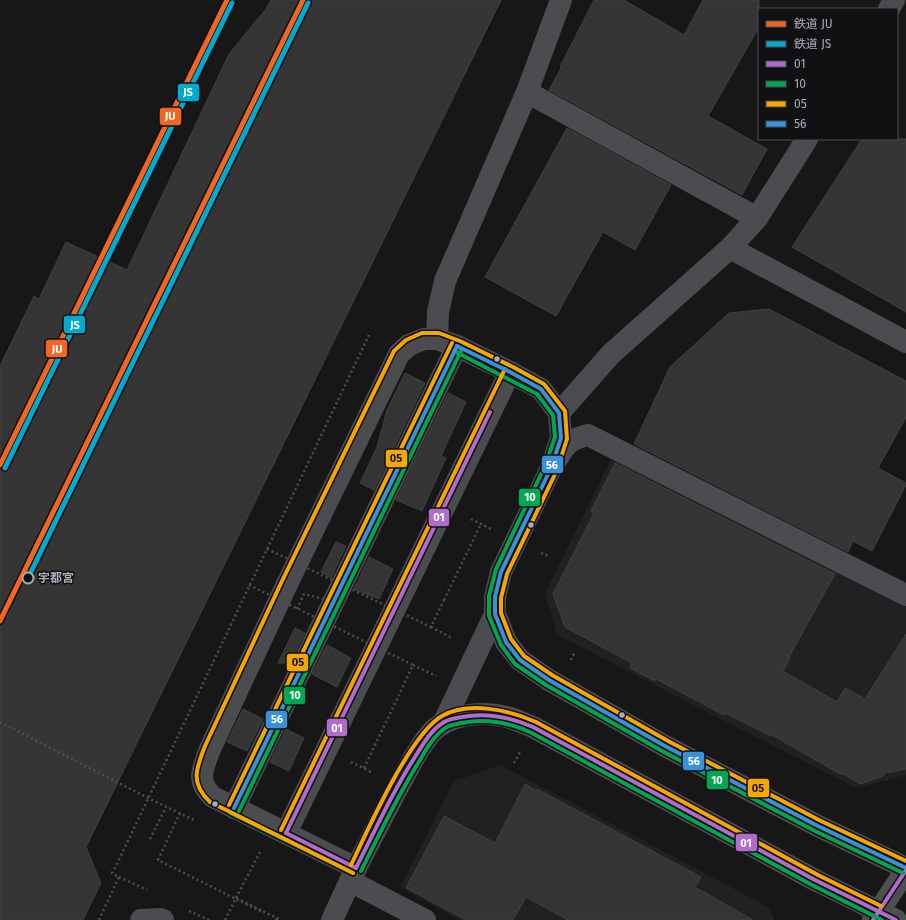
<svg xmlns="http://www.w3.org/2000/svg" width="906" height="920" font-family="'Fira Sans','Noto Sans JP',sans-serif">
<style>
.built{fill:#212123}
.building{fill:#353536;stroke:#3f4043}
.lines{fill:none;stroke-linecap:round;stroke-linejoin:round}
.path{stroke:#4d4e52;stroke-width:2.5;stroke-dasharray:2 3;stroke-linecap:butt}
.minor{stroke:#4b4c50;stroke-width:22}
.major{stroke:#4d4f52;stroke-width:22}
.path-bridge{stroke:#4d4e52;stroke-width:2.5;stroke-dasharray:2 3;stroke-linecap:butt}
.bus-1-casing{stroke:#111113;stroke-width:7}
.bus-2-casing{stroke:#111113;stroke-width:7}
.bus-3-casing{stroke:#111113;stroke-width:7}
.bus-4-casing{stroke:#111113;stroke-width:7}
.bus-1{stroke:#b06ccc;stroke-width:4}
.bus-2{stroke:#00a651;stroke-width:4}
.bus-3{stroke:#f7a600;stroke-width:4}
.bus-4{stroke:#3a90db;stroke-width:4}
.rail-1-casing{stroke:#111113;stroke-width:8}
.rail-2-casing{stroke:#111113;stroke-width:8}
.rail-1{stroke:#f26522;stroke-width:5}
.rail-2{stroke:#00a9ce;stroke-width:5}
.bus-dot{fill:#a8adb8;stroke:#111113;stroke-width:1.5}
.stop-dot{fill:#111113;stroke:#a8adb8;stroke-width:2}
.labels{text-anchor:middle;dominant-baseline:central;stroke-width:3;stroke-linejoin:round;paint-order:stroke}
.stop-label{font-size:12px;font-weight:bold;fill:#a8adb8;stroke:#111113;text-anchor:start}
.line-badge{stroke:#111113;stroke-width:1.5}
.badge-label{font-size:11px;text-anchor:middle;font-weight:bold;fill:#fff}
.pale-badge-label{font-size:11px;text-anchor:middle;font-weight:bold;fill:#111}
</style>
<rect width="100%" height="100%" fill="#171717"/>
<g class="built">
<path d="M612,457L906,606V775L856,788L557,635L545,593Z"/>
<path d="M501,765L770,908L774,920H459L400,887L454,781Z"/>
</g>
<g class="building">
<path d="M271,0H501L86,847L101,883L83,920H0V366L34,296L39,299L66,242L127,270L229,54L266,9Z"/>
<path d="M594,0H624L684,35L703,0H759V27L708,116L767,149L742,195L549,90L561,68L560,67Z"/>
<path d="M567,128L671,185L635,250L603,232L556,316L485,277Z"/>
<path d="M862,139H906V312L792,247Z"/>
<path d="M769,309L906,381V417L878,468L906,483V485L872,551L853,541L848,552L634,444L670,367L729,313Z"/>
<path d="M405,373L425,383L374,490L360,483L377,447L387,410Z"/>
<path d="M448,393L466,402L441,456L446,458L422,511L396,500Z"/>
<path d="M615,463L835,574L789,657L790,658L783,671L837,702L845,688L865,699L906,634V769L885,773L883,776L861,784L843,774L842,775L772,735L771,736L725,713L724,715L656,679L655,681L630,668L632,663L565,627L553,594L594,513L591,511Z"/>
<path d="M336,542L346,546L331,578L321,572Z"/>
<path d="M369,557L393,569L379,599L354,589Z"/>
<path d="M295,628L305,633L290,663H278Z"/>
<path d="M327,645L351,658L337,687L312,674Z"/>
<path d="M243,709L263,719L247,751L227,742Z"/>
<path d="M286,729L304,738L289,771L270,762Z"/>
<path d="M525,784L537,791V789L701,877L695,887L753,920H568L526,897L513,920H466L406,888L444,816L495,843Z"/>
</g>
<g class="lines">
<g class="path">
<path d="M471,519L491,529"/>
<path d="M541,553L548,556"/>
<path d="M444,600L481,524"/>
<path d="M431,627L452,638"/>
<path d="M571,660L575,651"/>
<path d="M413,665L436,676"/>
<path d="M0,722L148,798L194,820"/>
<path d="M351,762L373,773"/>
<path d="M514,763L520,752"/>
<path d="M364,768L399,695"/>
<path d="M180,813L158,860L264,913"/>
<path d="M150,839L166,807"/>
<path d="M119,877L147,890"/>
<path d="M236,898L260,852"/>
<path d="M189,911L209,920"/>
<path d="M99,920L119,877L112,873L116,866L369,335"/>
<path d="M276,920L277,918"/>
</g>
<g class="minor">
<path d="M889,9L894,0"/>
<path d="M527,92L757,218"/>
<path d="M730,248L906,342"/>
<path d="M437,339L438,312L445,281L527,92L561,0"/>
<path d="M559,413L611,354L730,248L757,218L807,139"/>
<path d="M557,459C566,444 570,439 588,435L906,595"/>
<path d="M234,808L457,346"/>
<path d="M286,833L510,372"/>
<path d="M356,868L213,797C195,780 203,769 210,749L288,582L399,354L409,345L424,339H437L457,346L510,372L541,389L559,413L561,438L551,468L501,572L495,597V614L444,722"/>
<path d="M350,881L425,920"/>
<path d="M141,920L160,919L163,920"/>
<path d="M332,920L356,868L399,785"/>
</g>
<g class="major">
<path d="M495,614L506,642L520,660L549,680L665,746L818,826L906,868"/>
<path d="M399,785C409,768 417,749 431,733C447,715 479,711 502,716C513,718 523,723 533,727L815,880L896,920"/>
<path d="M873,920L906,870"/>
</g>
<g class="path-bridge">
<path d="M267,549L431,627L444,600"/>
<path d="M249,585L413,665L399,695"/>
<path d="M297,609L304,594L342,604L349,588"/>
<path d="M225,920L236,898L281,920"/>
</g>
<g class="bus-1-casing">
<g id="bus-1">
<path d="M286,833L490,412"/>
<path d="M286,833L356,868"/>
<path d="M356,868C375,831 392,792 415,757C423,744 431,730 444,722C449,719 456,718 462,717C487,712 510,717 533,727L815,880L896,920"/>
<path d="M873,920L906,870"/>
</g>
</g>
<g class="bus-2-casing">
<g id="bus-2">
<path d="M454,351L537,394L553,415L555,437L545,466L496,569L489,596V616L501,645L515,664L546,685L662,751L815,831L903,873"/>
<path d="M239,811L462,349"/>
<path d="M231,813L353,873"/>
<path d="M361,871C380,833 398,795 420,760C427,748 435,734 447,727C453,724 461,723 468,722C490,719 510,723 530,732L812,885L882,920"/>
</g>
</g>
<g class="bus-3-casing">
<g id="bus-3">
<path d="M229,805L452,343"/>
<path d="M281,830L505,369"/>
<path d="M351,865C368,830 410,734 442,716C469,701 509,710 536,722L818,875L881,906"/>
<path d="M353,873L210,802C190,783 196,769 205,746L283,579L394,351L406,340L422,333H439L460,341L513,367L544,384L565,411L567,439L557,470L507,574L501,598V613L511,639L524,656L552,675L668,741L821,821L906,861"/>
</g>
</g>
<g class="bus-4-casing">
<g id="bus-4">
<path d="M457,346L510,372L541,389L559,413L561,438L551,468L501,572L495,597V614L506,642L520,660L549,680L665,746L818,826L906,868"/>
<path d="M234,808L457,346"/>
</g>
</g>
<use href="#bus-1" class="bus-1"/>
<use href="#bus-2" class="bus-2"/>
<use href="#bus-3" class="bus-3"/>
<use href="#bus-4" class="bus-4"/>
<g class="rail-1-casing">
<g id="rail-1">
<path d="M0,465L227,0"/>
<path d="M0,621L303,0"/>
</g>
</g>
<g class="rail-2-casing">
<g id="rail-2">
<path d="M5,468L232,3"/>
<path d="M28,578L308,3"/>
</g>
</g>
<use href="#rail-1" class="rail-1"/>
<use href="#rail-2" class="rail-2"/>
</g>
<g class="bus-dot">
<circle cx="497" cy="359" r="3.5"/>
<circle cx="531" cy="525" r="3.5"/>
<circle cx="622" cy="715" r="3.5"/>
<circle cx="215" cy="804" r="3.5"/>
</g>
<circle class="stop-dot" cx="28" cy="578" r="5.5"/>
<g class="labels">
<g class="stop-label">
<text x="38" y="578">宇都宮</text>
</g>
</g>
<g class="line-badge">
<rect x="177" y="83" width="23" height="19" rx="4" fill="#00a9ce"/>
<rect x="159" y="107" width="23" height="19" rx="4" fill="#f26522"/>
<rect x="63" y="315" width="23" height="19" rx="4" fill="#00a9ce"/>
<rect x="45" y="339" width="23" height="19" rx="4" fill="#f26522"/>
<rect x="385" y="449" width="23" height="19" rx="4" fill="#f7a600"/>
<rect x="541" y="455" width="23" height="19" rx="4" fill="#3a90db"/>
<rect x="518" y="488" width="23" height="19" rx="4" fill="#00a651"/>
<rect x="428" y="508" width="22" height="19" rx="4" fill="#b06ccc"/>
<rect x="286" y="653" width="23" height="19" rx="4" fill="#f7a600"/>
<rect x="283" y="686" width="23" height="19" rx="4" fill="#00a651"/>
<rect x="265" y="710" width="23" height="19" rx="4" fill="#3a90db"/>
<rect x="326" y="718" width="22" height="19" rx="4" fill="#b06ccc"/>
<rect x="682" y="751" width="23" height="20" rx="4" fill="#3a90db"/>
<rect x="706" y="770" width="23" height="20" rx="4" fill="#00a651"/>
<rect x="747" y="778" width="23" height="20" rx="4" fill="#f7a600"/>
<rect x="735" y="833" width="23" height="19" rx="4" fill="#b06ccc"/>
</g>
<g class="badge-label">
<text x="188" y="96">JS</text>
<text x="170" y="120">JU</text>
<text x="75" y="329">JS</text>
<text x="57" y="353">JU</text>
<text x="552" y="469">56</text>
<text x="530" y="501">10</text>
<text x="439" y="521">01</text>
<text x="295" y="699">10</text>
<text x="277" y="723">56</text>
<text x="337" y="732">01</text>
<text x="694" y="765">56</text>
<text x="717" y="784">10</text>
<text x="746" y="847">01</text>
</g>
<g class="pale-badge-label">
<text x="396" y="462">05</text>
<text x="298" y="666">05</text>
<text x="758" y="792">05</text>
</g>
<rect x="758" y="8" width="140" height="132" fill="#111113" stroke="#4d4f55"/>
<rect x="766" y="21" width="20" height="6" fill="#f26522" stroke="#4d4f55"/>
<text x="794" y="28" font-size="12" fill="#a8adb8">鉄道 JU</text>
<rect x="766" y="41" width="20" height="6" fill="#00a9ce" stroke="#4d4f55"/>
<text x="794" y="48" font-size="12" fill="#a8adb8">鉄道 JS</text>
<rect x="766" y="61" width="20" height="6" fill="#b06ccc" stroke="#4d4f55"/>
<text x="794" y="68" font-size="12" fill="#a8adb8">01</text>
<rect x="766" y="81" width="20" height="6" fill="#00a651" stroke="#4d4f55"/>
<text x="794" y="88" font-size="12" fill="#a8adb8">10</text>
<rect x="766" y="101" width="20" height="6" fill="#f7a600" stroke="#4d4f55"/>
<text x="794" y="108" font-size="12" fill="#a8adb8">05</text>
<rect x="766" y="121" width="20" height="6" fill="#3a90db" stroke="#4d4f55"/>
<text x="794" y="128" font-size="12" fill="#a8adb8">56</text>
</svg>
